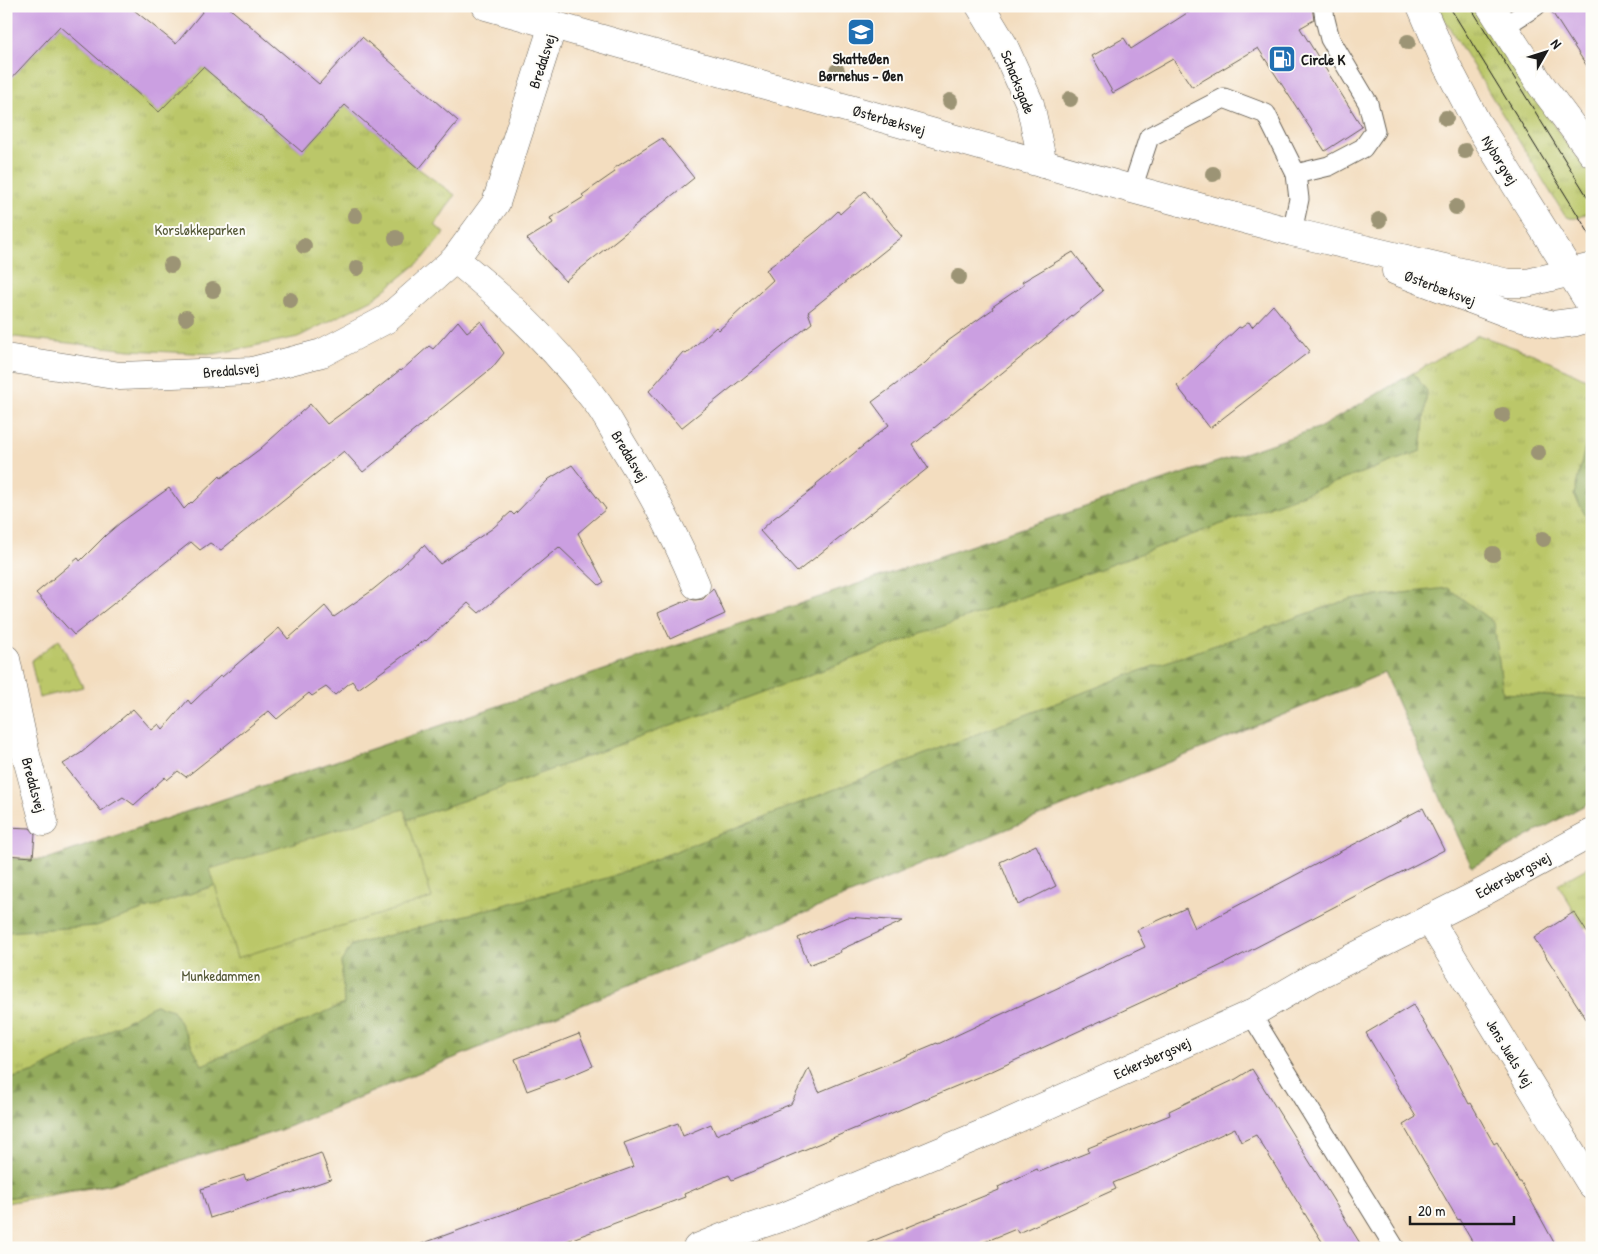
<svg xmlns="http://www.w3.org/2000/svg" width="1598" height="1254" font-family="'Patrick Hand',sans-serif">
<style>
.grass{fill:url(#grass-tufts);stroke:#6c7242}
.forest{fill:url(#forest-firs);stroke:#58643c}
.pitch{fill:#bbc769;stroke:#6c7242}
.building{fill:#cb9fe1}
.lines{fill:none;stroke-linecap:round;stroke-linejoin:round}
.lane-casing{stroke:#676055;stroke-width:21}
.street-casing{stroke:#676055;stroke-width:29}
.secondary-casing{stroke:#676055;stroke-width:29}
.lane{stroke:#fff;stroke-width:19}
.street{stroke:#fff;stroke-width:28}
.secondary{stroke:#fff;stroke-width:28}
.tram{stroke:#1c1c1c;stroke-width:1}
.tree{fill:#9c9474}
.labels{text-anchor:middle;dominant-baseline:central;stroke-width:4;stroke-linejoin:round;paint-order:stroke}
.poi-label{font-size:15px;font-weight:bold;fill:#1c1c1c;stroke:#fdfcf7}
.street-label{font-size:15px;fill:#1c1c1c;stroke:#fdfcf7}
.park-label{font-size:15px;fill:#545837;stroke:#fdfcf7}
</style>
<defs>
<pattern id="grass-tufts" width="24" height="20" patternUnits="userSpaceOnUse" patternTransform="scale(1.25)"><rect width="24" height="20" fill="#bbc769"/><path d="M3 7l-1-3M5 7V3M7 7l1-3M15 17l-1-3M17 17v-4M19 17l1-3" fill="none" stroke="#a0aa5a"/></pattern>
<pattern id="forest-firs" width="22" height="20" patternUnits="userSpaceOnUse" patternTransform="scale(1.25)"><rect width="22" height="20" fill="#94ac5d"/><path d="M5 1l3.5 6h-7zM16 11l3.5 6h-7z" fill="#788b4c"/></pattern>
</defs>
<rect width="100%" height="100%" fill="#fdfcf7"/>
<filter id="ink" filterUnits="userSpaceOnUse"><feTurbulence type="fractalNoise" baseFrequency=".02" numOctaves="2"/><feDisplacementMap in="SourceGraphic" scale="10" xChannelSelector="R" yChannelSelector="G"/><feConvolveMatrix kernelMatrix="1 2 1 2 8 2 1 2 1" color-interpolation-filters="sRGB"/></filter>
<filter id="wash" filterUnits="userSpaceOnUse"><feTurbulence type="fractalNoise" baseFrequency=".0096" numOctaves="4" result="noise"/><feDisplacementMap in="SourceGraphic" scale="20" xChannelSelector="R" yChannelSelector="G"/><feGaussianBlur stdDeviation="1.12" result="paint"/><feColorMatrix in="noise" values="0 0 0 0 0 0 0 0 0 0 0 0 0 0 0 0 0 1.4 0 .05"/><feComposite in="paint" operator="in"/></filter>
<g filter="url(#wash)">
<rect width="100%" height="100%" fill="#f3ddbf"/>
<g class="grass">
<path d="M1436,6H1480L1561,136L1592,176V210C1583,215 1575,222 1565,216Z"/>
<path d="M60,26L159,112L203,67L302,152L345,105L419,169L455,195L435,225L444,233L423,259L375,298L298,337L215,354L130,350L6,336V65L16,73Z"/>
<path d="M1478,335L1536,355L1592,382V801L1472,867L1384,673L280,1130L107,1185L6,1203V858L44,860L1321,427Z"/>
<path d="M59,639L83,687L39,698L31,661Z"/>
<path d="M1592,865V924L1584,928L1558,884Z"/>
</g>
<g class="forest">
<path d="M1413,373L1427,391L1421,451L509,785L96,926L6,932V858L44,860L1321,427Z"/>
<path d="M1592,443V527L1574,495L1585,447Z"/>
<path d="M1448,588L1494,623L1503,693L1592,699V801L1472,867L1384,673L280,1130L107,1185L6,1198V1080L35,1072L155,1005L173,1010L202,1065L344,1004L341,962L352,945L607,878L1128,675L1350,599Z"/>
</g>
<path class="pitch" d="M404,809L432,898L237,958L210,869Z"/>
<g id="blocks">
<g class="building">
<path d="M6,6H129L176,44L207,6H227L319,84L362,37L458,121L419,169L345,105L302,152L203,67L159,112L60,26L6,84Z"/>
<path d="M1198,6H1312L1314,20L1300,28L1362,127L1325,151L1258,48L1192,87L1173,59L1113,93L1092,56L1124,38L1131,49Z"/>
<path d="M1548,6H1592V74Z"/>
<path d="M662,138L694,178L565,281L527,239L553,223L550,218L584,197L582,195L615,172L613,169Z"/>
<path d="M865,191L902,237L808,312L812,323L681,428L649,391L683,352L686,354L716,327L719,330L773,280L766,270L818,230L838,211L840,214Z"/>
<path d="M1073,252L1103,291L913,445L928,468L797,572L760,531L774,518L817,486L816,484L889,425L872,402L925,363L948,341L993,309L992,307L1024,285L1022,282Z"/>
<path d="M1273,305L1310,351L1210,428L1177,386L1239,327L1241,328L1249,322L1252,327Z"/>
<path d="M458,321L467,332L481,321L504,353L492,368L363,472L344,451L221,550L210,543L200,550L191,542L74,635L36,593L78,558L80,561L106,535L120,523L169,488L184,509L191,502L192,503L220,476L221,478L260,449L310,404L327,424L367,395L368,396L400,370L401,371L429,346L433,349Z"/>
<path d="M572,465L606,509L578,533L604,582L599,585L559,547L479,613L468,603L426,641L425,640L358,689L352,681L335,695L326,687L312,696L309,693L277,719L269,711L186,777L178,771L167,780L165,777L134,805L123,797L101,811L63,764L81,753L133,709L152,730L159,724L163,729L188,700L191,704L221,675L222,677L279,628L288,639L325,606L334,617L370,592L402,566L424,545L440,564L493,528L511,512L514,515L549,479Z"/>
<path d="M713,588L725,614L670,639L658,613L690,599L695,600L703,599Z"/>
<path d="M1423,808L1444,850L1220,966L990,1072L732,1180L729,1175L684,1194L685,1197L548,1248H422L421,1244L633,1167L624,1143L678,1123L683,1136L711,1124L716,1135L791,1104L809,1068L819,1092L937,1043L938,1044L1145,947L1137,930L1186,908L1195,928Z"/>
<path d="M6,827L30,828L35,834L33,857L6,855Z"/>
<path d="M1036,845L1056,886L1018,905L1000,862Z"/>
<path d="M1574,912L1592,940V1028L1534,938Z"/>
<path d="M847,917L903,921L840,950L841,952L809,965L798,938Z"/>
<path d="M1413,1005L1448,1063L1469,1104L1471,1103L1494,1144L1497,1142L1519,1182H1521L1557,1248H1476L1459,1219L1458,1220L1403,1125L1416,1117L1366,1033Z"/>
<path d="M579,1034L593,1066L563,1079L562,1078L527,1091L515,1059Z"/>
<path d="M1252,1069L1363,1248H1326L1256,1135L1241,1142L1235,1128L1155,1166L1113,1183L1116,1189L1018,1233L1016,1229L970,1248H861L860,1246L999,1190L998,1187L1037,1169L1039,1172L1089,1152L1088,1148L1170,1115L1169,1111L1236,1079Z"/>
<path d="M321,1153L331,1179L291,1193L290,1192L210,1218L201,1189L244,1175L246,1180Z"/>
</g>
</g>
</g>
<g filter="url(#ink)">
<use href="#blocks" fill-opacity="0" stroke="#676055" stroke-width="1"/>
<g class="lines">
<g class="lane-casing">
<g id="lane">
<path d="M1503,27L1536,6"/>
<path d="M1296,174L1329,166L1363,148L1375,131L1368,103L1330,39L1325,19L1323,6"/>
<path d="M1132,189L1149,137L1224,98L1266,114L1296,174L1299,199L1292,232"/>
<path d="M1251,1014L1395,1248"/>
</g>
</g>
<g class="street-casing">
<g id="street">
<path d="M980,6L1003,44L1030,104L1043,164"/>
<path d="M455,259C506,300 554,346 594,399C605,412 613,429 622,444C650,489 676,536 696,585"/>
<path d="M6,358L120,376L252,371L322,353L387,319L455,259L496,203L553,25"/>
<path d="M6,659L26,755L44,822"/>
<path d="M1429,919L1592,1186"/>
<path d="M697,1248L729,1235L788,1215L992,1130L1251,1014L1312,978L1487,890L1592,833"/>
</g>
</g>
<g class="secondary-casing">
<g id="secondary">
<path d="M486,6L1132,189L1292,232L1508,283H1527L1592,267"/>
<path d="M1421,6L1446,64L1477,123L1592,307"/>
<path d="M1490,6L1541,85L1592,153"/>
<path d="M1396,271L1507,313L1553,325L1576,322L1592,317"/>
</g>
</g>
<use href="#lane" class="lane"/>
<use href="#street" class="street"/>
<use href="#secondary" class="secondary"/>
<g class="tram">
<path d="M1449,6L1592,238"/>
<path d="M1470,6L1592,204"/>
</g>
</g>
<g class="tree">
<circle cx="1408" cy="42" r="8"/>
<circle cx="837" cy="71" r="8"/>
<circle cx="1070" cy="99" r="8"/>
<circle cx="950" cy="101" r="8"/>
<circle cx="1446" cy="118" r="8"/>
<circle cx="1465" cy="151" r="8"/>
<circle cx="1213" cy="174" r="8"/>
<circle cx="1456" cy="207" r="8"/>
<circle cx="355" cy="216" r="8"/>
<circle cx="1379" cy="220" r="8"/>
<circle cx="396" cy="238" r="8"/>
<circle cx="304" cy="246" r="8"/>
<circle cx="171" cy="265" r="8"/>
<circle cx="357" cy="268" r="8"/>
<circle cx="959" cy="277" r="8"/>
<circle cx="213" cy="290" r="8"/>
<circle cx="290" cy="300" r="8"/>
<circle cx="186" cy="318" r="8"/>
<circle cx="1503" cy="415" r="8"/>
<circle cx="1538" cy="453" r="8"/>
<circle cx="1543" cy="539" r="8"/>
<circle cx="1493" cy="554" r="8"/>
</g>
</g>
<defs>
<g id="school-square" transform="scale(1.4375)"><rect x="-9" y="-9" width="18" height="18" rx="4" fill="#1f6fb2" stroke="#fdfcf7"/><path d="M0-5L7-2L0 1L-7-2ZM-4 1L0 2.5L4 1V4Q0 6-4 4Z" fill="#fff"/></g>
<g id="fuel-square" transform="scale(1.4375)"><rect x="-9" y="-9" width="18" height="18" rx="4" fill="#1f6fb2" stroke="#fdfcf7"/><path d="M-5.5-6h7V0h2V4h1.3V-2.5L3-4.5l.8-.8L6-3V5H2.5V1h-1V6h-7ZM-4.2-4.7v3.2H.2V-4.7Z" fill="#fff"/></g>
</defs>
<g fill-rule="evenodd">
<use href="#school-square" x="861" y="32"/>
<use href="#fuel-square" x="1282" y="59"/>
</g>
<g class="labels">
<g class="poi-label">
<text x="861" y="58">SkatteØen<tspan x="861" dy="17">Børnehus - Øen</tspan></text>
<text x="1301" y="59" text-anchor="start">Circle K</text>
</g>
<g class="street-label">
<text transform="translate(542 61) rotate(-72)">Bredalsvej</text>
<text transform="translate(1018 82) rotate(68)">Schacksgade</text>
<text transform="translate(889 120) rotate(16)">Østerbæksvej</text>
<text transform="translate(1500 160) rotate(58)">Nyborgvej</text>
<text transform="translate(1440 288) rotate(21)">Østerbæksvej</text>
<text transform="translate(231 370) rotate(-5)">Bredalsvej</text>
<text transform="translate(630 456) rotate(59)">Bredalsvej</text>
<text transform="translate(34 785) rotate(75)">Bredalsvej</text>
<text transform="translate(1513 875) rotate(-28)">Eckersbergsvej</text>
<text transform="translate(1510 1053) rotate(59)">Jens Juels Vej</text>
<text transform="translate(1152 1058) rotate(-24)">Eckersbergsvej</text>
</g>
<g class="park-label">
<text x="200" y="229">Korsløkkeparken</text>
<text x="221" y="975">Munkedammen</text>
</g>
</g>
<rect width="1598" height="1254" fill="none" stroke="#fdfcf7" stroke-width="25"/>
<g transform="translate(1546 52) rotate(51)" stroke="#fdfcf7" stroke-width="4" paint-order="stroke">
<path d="M0-4L9 19L0 12L-9 19Z" fill="#1c1c1c"/>
<text y="-8" font-size="14" font-weight="bold" text-anchor="middle" fill="#1c1c1c">N</text>
</g>
<path d="M1410 1216v8h104v-8" fill="none" stroke="#1c1c1c" stroke-width="2.5"/>
<text x="1418" y="1216" font-size="15" fill="#1c1c1c" stroke="#fdfcf7" stroke-width="4" paint-order="stroke">20 m</text>
</svg>
